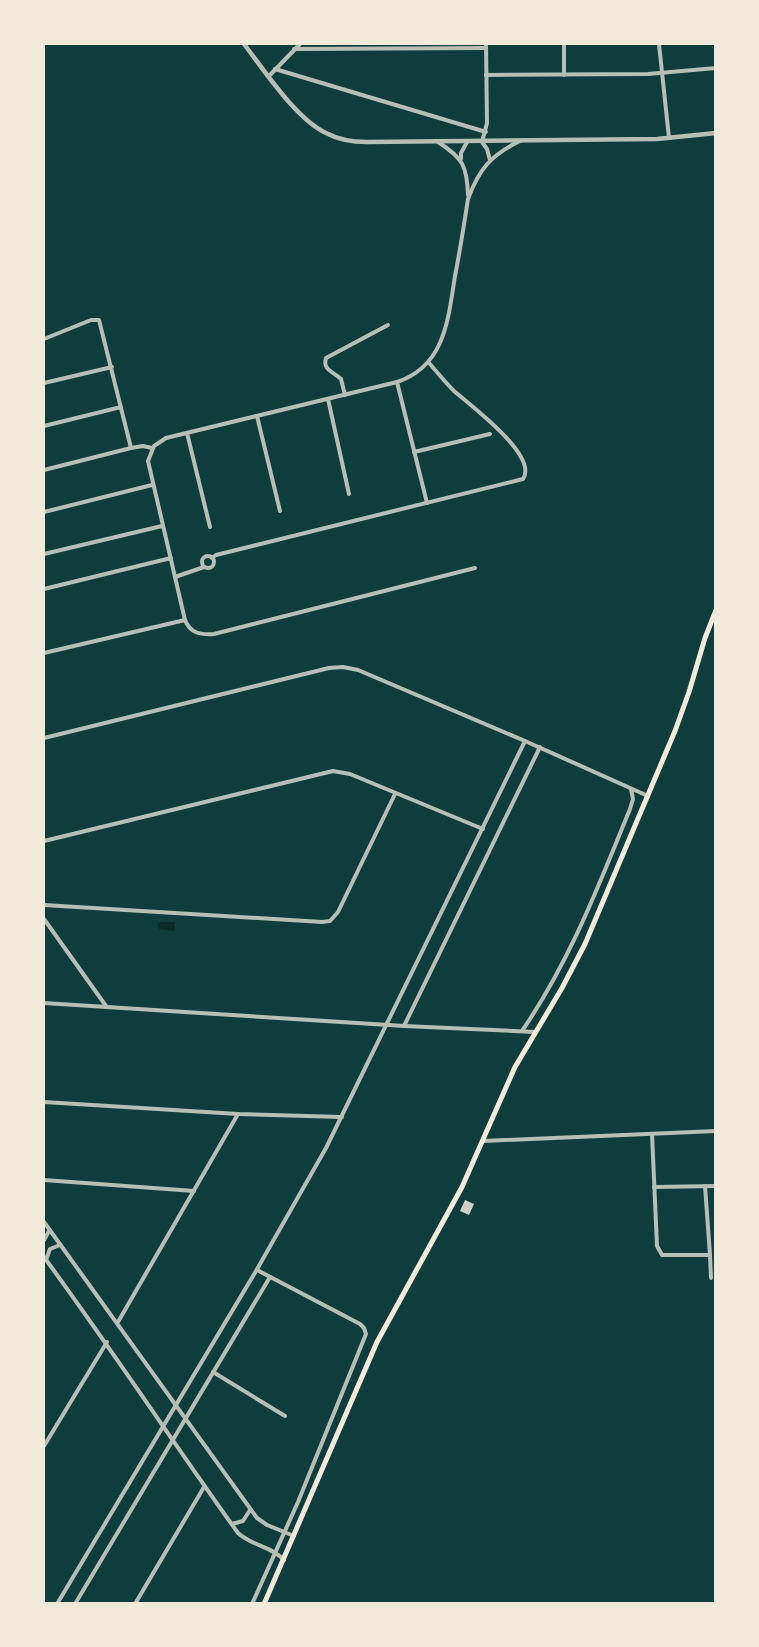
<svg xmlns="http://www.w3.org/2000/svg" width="759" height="1647" font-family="Ubuntu,sans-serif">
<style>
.water{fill:#0a2a2b}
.building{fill:#cfcfc3}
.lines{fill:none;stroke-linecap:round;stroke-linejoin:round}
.minor{stroke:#b8beb3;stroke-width:4}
.tertiary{stroke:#b8beb3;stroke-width:4.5}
.secondary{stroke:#f1e9da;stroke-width:5}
</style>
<rect width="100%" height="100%" fill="#0f3d3e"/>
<path class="water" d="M160,922H175V931L159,929L158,925Z"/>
<path class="building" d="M465,1200L474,1204L469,1215L460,1211Z"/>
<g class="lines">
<g class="minor">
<path d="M486,44L487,123L482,142L487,149L490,160"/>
<path d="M659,44L669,138"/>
<path d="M294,49L486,48"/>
<path d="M275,69L486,132"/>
<path d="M486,75L648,74L716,68"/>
<path d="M564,75V44"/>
<path d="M269,76L300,44"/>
<path d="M438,142C463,158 467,166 468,195"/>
<path d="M461,159V153L467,142"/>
<path d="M44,339L91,320H99L131,448L143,446L152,448"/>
<path d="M397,382L427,503"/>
<path d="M44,383L112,367"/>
<path d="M345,395L341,379C334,372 322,370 326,358L388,325"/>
<path d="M328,399L349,494"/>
<path d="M257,416L280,511"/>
<path d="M44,426L121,407"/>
<path d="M187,433L210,527"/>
<path d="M414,452L490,434"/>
<path d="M44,470L131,448"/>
<path d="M44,512L152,485"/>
<path d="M44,554L162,526"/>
<circle cx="208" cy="562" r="6"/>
<path d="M212,558L216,555L523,479C539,456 470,405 454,391C445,382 437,372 429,363"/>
<path d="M475,568L214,634C200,635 190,633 185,620L148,461L154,446L166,438L397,382C445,366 448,320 455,276C460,251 464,225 468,199C479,169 491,155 520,141"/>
<path d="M175,577L204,567"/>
<path d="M44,589L171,558"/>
<path d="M44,653L185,620"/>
<path d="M44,738L329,668L343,667L358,670L525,741L648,796"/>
<path d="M44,841L333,771L350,774L483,829"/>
<path d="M44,905L322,922L330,921L338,912L395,794"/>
<path d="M44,919L106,1006"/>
<path d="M44,1003L404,1026L535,1032"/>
<path d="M404,1026L540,747"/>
<path d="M522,1031C570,961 598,887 630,809L633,799L631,789"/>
<path d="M44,1102L238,1114L342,1117"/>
<path d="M652,1134L657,1246L662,1255H710L705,1186"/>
<path d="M483,1141L716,1131"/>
<path d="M44,1180L194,1191"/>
<path d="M654,1187L716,1186"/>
<path d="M44,1222L257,1518L267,1525L294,1536"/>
<path d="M44,1240L49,1231"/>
<path d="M710,1255L711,1278"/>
<path d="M44,1257C110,1347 172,1441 238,1533C252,1546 271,1546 284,1560"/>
<path d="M46,1260L50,1249L60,1245"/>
<path d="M118,1322L238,1114"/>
<path d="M213,1372L285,1416"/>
<path d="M44,1446L107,1342"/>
<path d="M232,1524L243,1521L250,1510"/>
<path d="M57,1604L256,1271L326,1148L525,741"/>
<path d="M75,1604L270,1277"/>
<path d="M135,1604L204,1487"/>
<path d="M252,1604L298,1502L366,1334L364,1328L360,1324L257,1270"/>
</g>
<path class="tertiary" d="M244,44C264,70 296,119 326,133C339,140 353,142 367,142L657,139L716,133"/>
<path class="secondary" d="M264,1604L377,1342L462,1187L515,1067L562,988L585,944L675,731L689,692L705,638L716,610"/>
</g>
<rect width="759" height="1647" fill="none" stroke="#f1e9da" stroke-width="90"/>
</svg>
